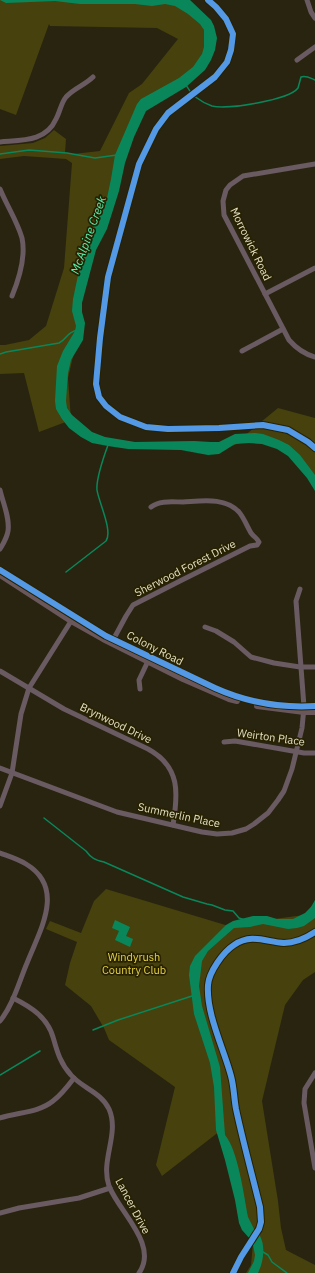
<svg xmlns="http://www.w3.org/2000/svg" width="315" height="1273" font-family="'IBM Plex Sans',sans-serif">
<style>
.green{fill:#47410d}
.water{fill:#09875b}
.lines{fill:none;stroke-linecap:round;stroke-linejoin:round}
.stream{stroke:#09875b;stroke-width:1.5}
.minor{stroke:#6a5a61;stroke-width:5}
.major{stroke:#69575b;stroke-width:6}
.cycleway-casing{stroke:#282200;stroke-width:8}
.cycleway{stroke:#5399e6;stroke-width:6}
.labels{text-anchor:middle;dominant-baseline:central;stroke-width:3.5;stroke-linejoin:round;paint-order:stroke}
.street-label{font-size:11px;fill:#e3e0c6;stroke:#282200}
.park-label{font-size:11px;fill:#e7d345;stroke:#282200}
.water-label{font-size:12px;font-style:italic;fill:#59efae;stroke:#282200}
</style>
<rect width="100%" height="100%" fill="#282410"/>
<g class="green">
<path d="M0,0H175L198,16L208,39L198,72L135,111L81,290L78,335L68,378L71,420L39,432L24,373L0,374V345H5L29,340L46,326L64,268L72,163L66,159L24,156L0,159V146L33,143L45,138L54,130L66,139L65,153L73,154L100,151L129,93L142,84L178,39L157,28L50,26L49,24L16,115L0,109Z"/>
<path d="M278,408L315,418V482L290,449L252,438L232,446Z"/>
<path d="M106,889L232,927L244,923L304,915L315,902V972L303,980L285,1005L262,1101L278,1201L281,1228L286,1250L315,1265V1273H246L251,1265L253,1243L220,1131L162,1176L156,1165L175,1087L109,1040L104,1028L91,1006L65,985L70,963L77,942L46,929L50,921L81,933L94,901Z"/>
</g>
<g class="water">
<path d="M0,0H190L211,20L214,26L217,38L215,50L211,60L205,70L186,87L146,111L134,137L125,163L119,191L107,229L96,250L82,303V312L85,323L83,340L71,360L68,373L66,401L67,408L72,415L92,432L105,437L135,442L194,441L211,442H219L235,434L255,433L263,434L279,440L289,445L300,455L315,475V491L307,478L288,456L277,449L262,444L249,443L235,444L219,454L208,455L181,450L128,449L108,446L92,443L81,437L69,428L62,419L56,409L55,401L57,366L63,351L75,331L76,326L72,311L73,299L81,261L88,239L107,198L111,179L115,155L137,104L141,99L179,78L193,67L202,54L204,47V30L200,24L188,14L175,6L165,4L152,6L135,4H80L55,1L6,3Z"/>
<path d="M315,900V918L304,926L297,928L288,929L263,924L250,927L234,928L208,951L202,961L199,986L202,1006L220,1067L225,1135C238,1150 244,1196 248,1217C250,1221 252,1225 254,1229C256,1231 259,1233 260,1236C266,1247 263,1263 258,1273H248L254,1261L255,1255L253,1245L250,1239L242,1230L239,1223L235,1200L225,1160L216,1130L214,1087L210,1063L194,1014L189,975L190,966L195,956L226,925L233,921L253,916H267L277,919H293L305,913L311,907Z"/>
<path d="M115,920L130,927L126,936L133,939L130,947L115,940L119,931L112,928Z"/>
</g>
<g class="lines">
<g class="stream">
<path d="M186,85C191,95 201,102 212,106C227,110 289,100 298,88L301,77C306,75 310,78 315,80"/>
<path d="M0,154L29,150L67,153L95,158L117,155"/>
<path d="M0,354L6,352L59,343C67,339 66,333 77,330"/>
<path d="M66,572L106,541C113,531 99,503 97,490C96,479 104,456 108,445"/>
<path d="M44,818L86,851C91,858 95,860 104,862L183,897L207,904L212,905L225,910L233,911L239,918L245,920"/>
<path d="M93,1030L118,1020L192,996"/>
<path d="M0,1075L40,1051"/>
<path d="M263,1252L268,1255L272,1262L287,1273"/>
</g>
<g class="minor">
<path d="M307,0L311,12L315,18"/>
<path d="M297,60L315,47"/>
<path d="M0,142C21,140 46,142 56,119C60,112 61,103 66,97C74,88 85,85 93,77"/>
<path d="M315,164L243,176L230,185L226,190L223,201L224,215L289,340C296,348 304,354 315,357"/>
<path d="M0,189C7,206 17,221 22,238C26,257 19,279 12,296"/>
<path d="M265,294L315,268"/>
<path d="M242,351L283,329"/>
<path d="M0,490C3,503 10,518 8,531C7,538 3,544 0,549"/>
<path d="M205,627L216,631L234,642L251,657L274,663L300,667H315"/>
<path d="M112,642L126,616L133,605L180,581L250,546L257,545L259,542C257,538 254,537 251,533C247,526 244,518 239,512C225,497 202,501 183,502C173,502 160,500 151,507"/>
<path d="M0,671L64,709L148,749C181,767 178,794 173,825"/>
<path d="M140,689L139,680L149,659"/>
<path d="M224,742L235,741L304,753H315"/>
<path d="M0,768L117,812L202,832L217,834L232,833L246,829L254,824L268,813L278,800L284,791L292,769L302,728L304,707L296,601L300,589"/>
<path d="M0,806L12,773L21,714L29,688L73,618"/>
<path d="M0,853C8,856 18,859 26,864C66,888 40,930 27,963C19,982 13,1005 0,1021"/>
<path d="M13,998C31,1007 47,1017 53,1037C57,1051 60,1063 71,1075C82,1088 101,1092 109,1109C120,1134 100,1160 109,1186C119,1212 159,1245 139,1273"/>
<path d="M315,1073L305,1089L304,1103L315,1168"/>
<path d="M0,1118C18,1112 38,1113 53,1101C61,1095 68,1086 74,1078"/>
<path d="M0,1213L19,1208L79,1198L110,1188"/>
</g>
<g class="major">
<path d="M0,570L106,636L215,688C246,702 281,708 315,706"/>
<path d="M0,575L71,621L103,639L183,679L229,699L237,701"/>
<path d="M257,706L304,712H315"/>
</g>
<g class="cycleway-casing">
<g id="cycleway">
<path d="M208,0L216,7L226,19L233,34L231,50L227,62L215,77L168,113L156,129L139,164L108,277L100,338L96,384L99,397L106,406L120,417L146,427L168,429L219,428L263,425L288,430L308,442L315,448"/>
<path d="M0,570L106,636L215,688C246,702 281,708 315,706"/>
<path d="M233,1273L241,1257L259,1229L261,1222L260,1207C252,1174 243,1142 236,1109C234,1098 234,1087 231,1076C224,1049 206,1014 208,985C209,972 223,952 234,945C252,933 266,942 284,943C296,943 306,938 315,932"/>
</g>
</g>
<use href="#cycleway" class="cycleway"/>
</g>
<g class="labels">
<g class="street-label">
<text transform="translate(251 244) rotate(64)">Morrowick Road</text>
<text transform="translate(185 568) rotate(-27)">Sherwood Forest Drive</text>
<text transform="translate(155 648) rotate(27)">Colony Road</text>
<text transform="translate(116 723) rotate(26)">Brynwood Drive</text>
<text transform="translate(271 737) rotate(8)">Weirton Place</text>
<text transform="translate(179 815) rotate(12)">Summerlin Place</text>
<text transform="translate(133 1206) rotate(62)">Lancer Drive</text>
</g>
<g class="park-label">
<text x="134" y="957">Windyrush<tspan x="134" dy="13">Country Club</tspan></text>
</g>
<g class="water-label">
<text transform="translate(88 235) rotate(-70)">McAlpine Creek</text>
</g>
</g>
</svg>
